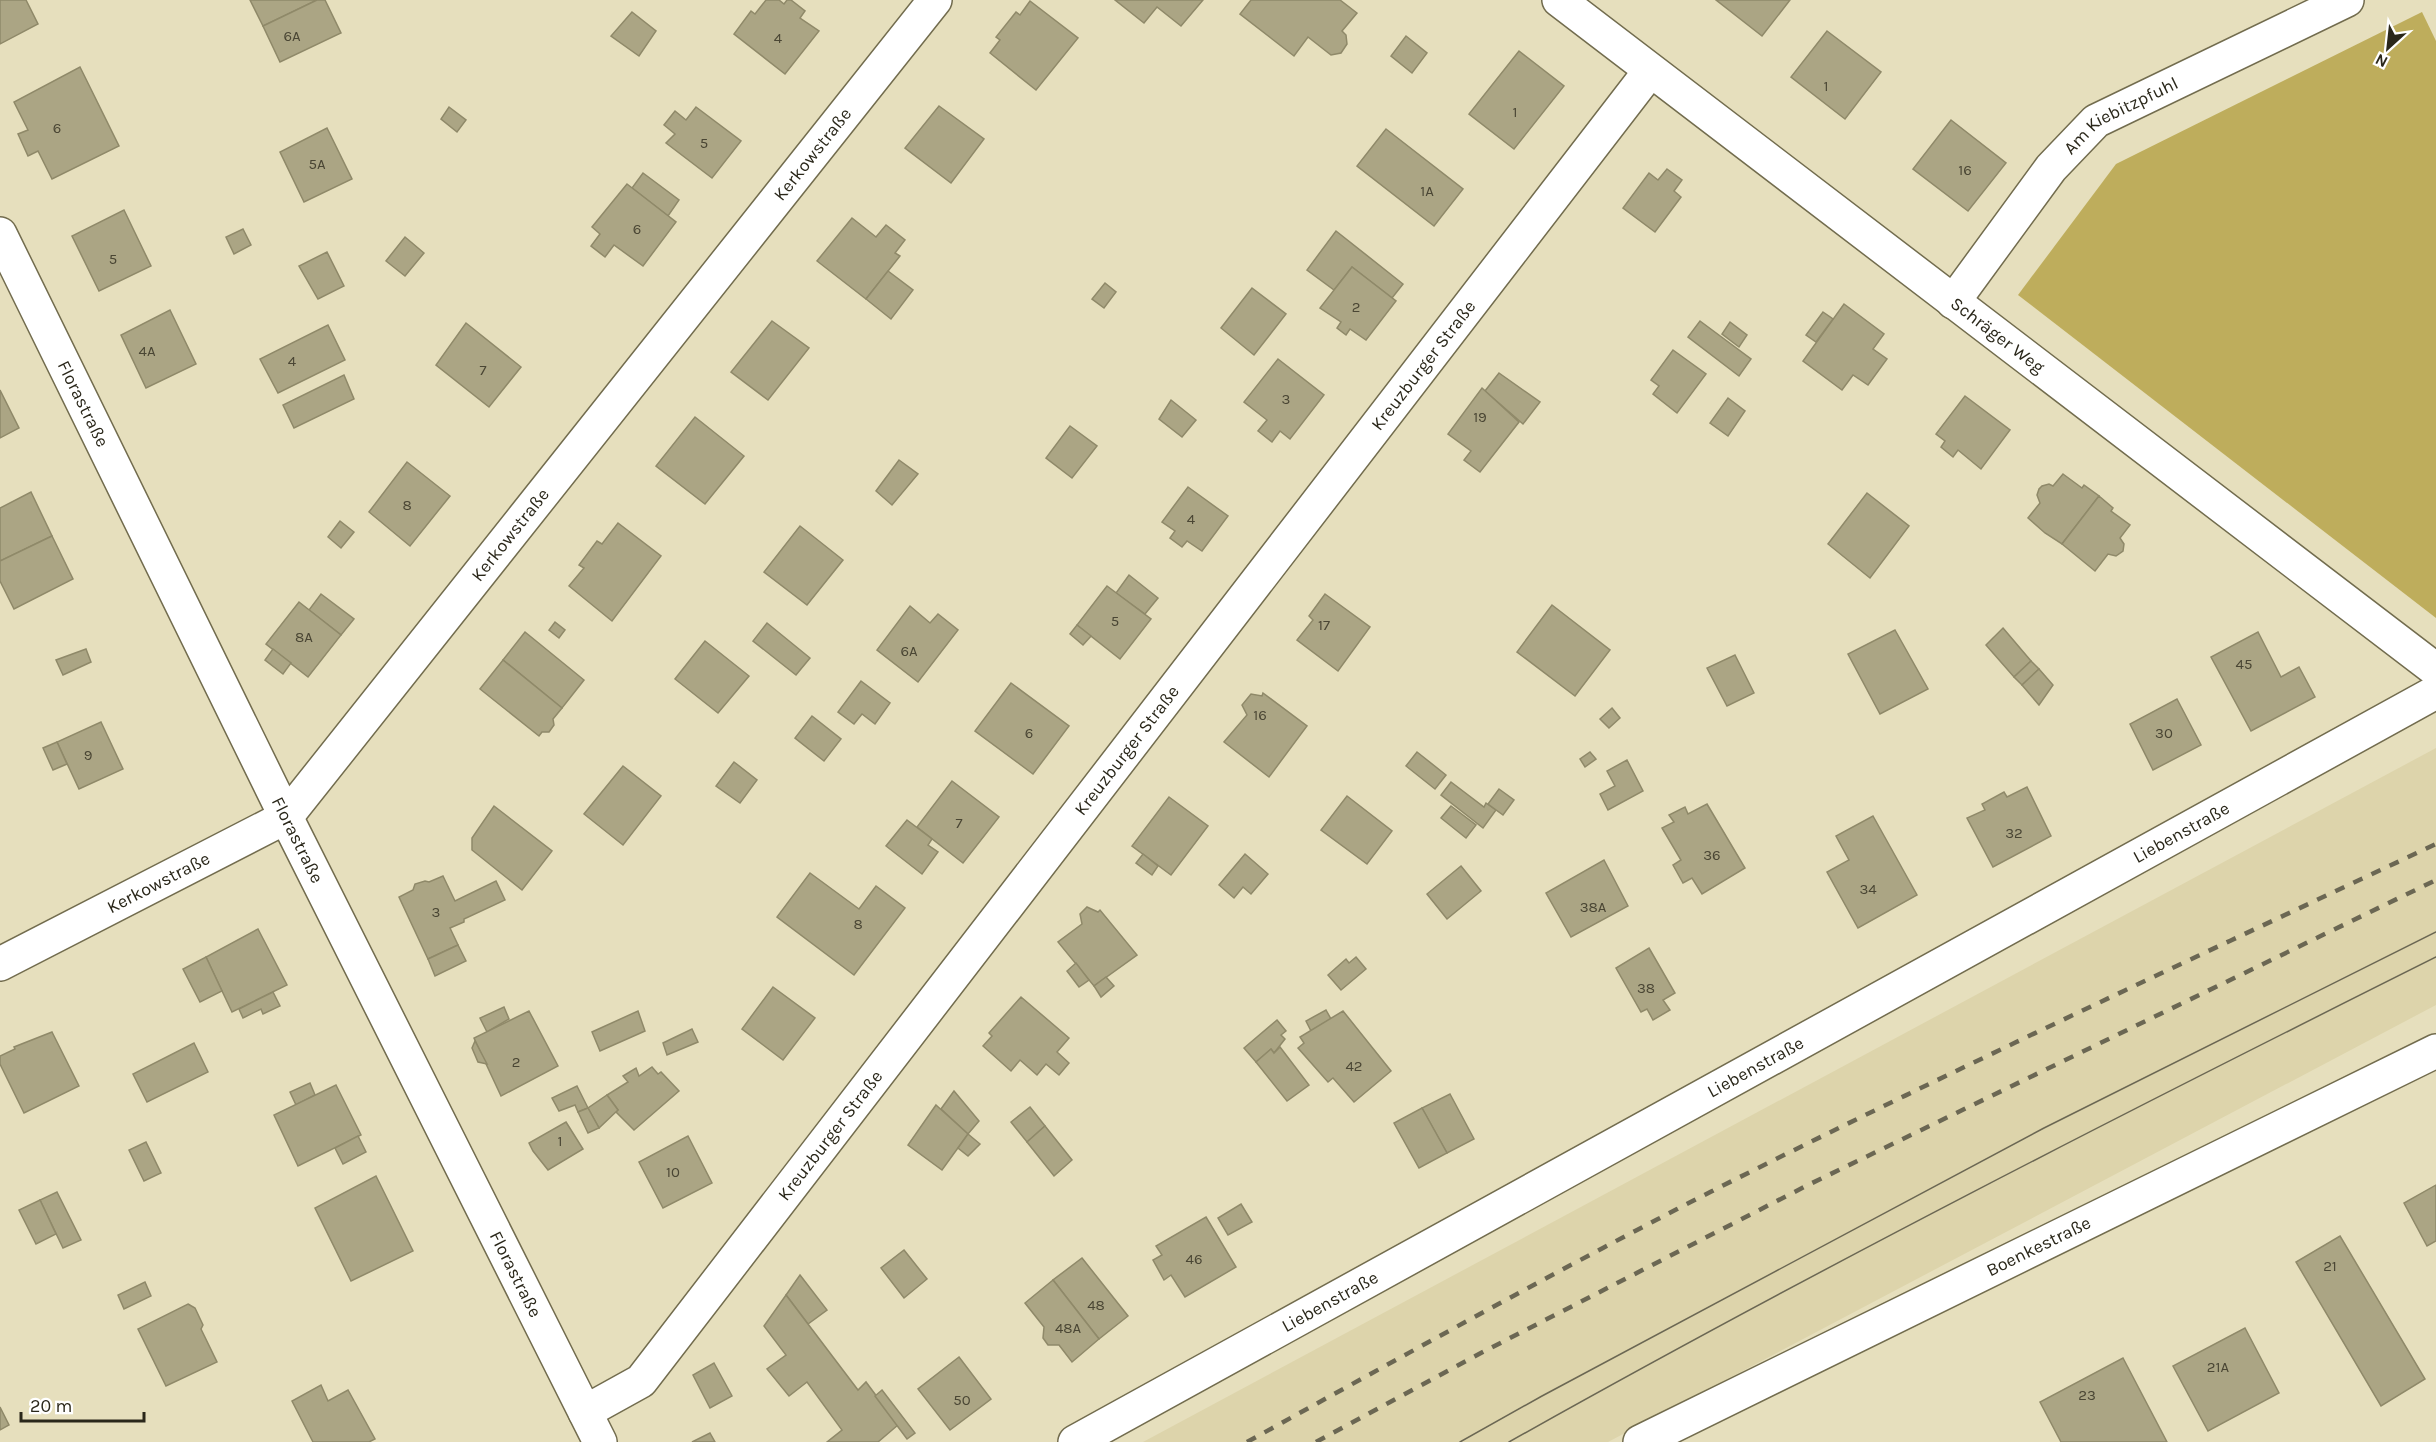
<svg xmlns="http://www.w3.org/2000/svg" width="2436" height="1442" font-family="Karla,sans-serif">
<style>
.built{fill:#ddd4ab}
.green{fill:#bead5c}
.building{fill:#aba584;stroke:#8f8969;stroke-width:1.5}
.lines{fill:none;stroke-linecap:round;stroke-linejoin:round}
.minor-casing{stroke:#726c4e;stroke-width:36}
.minor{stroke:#fff;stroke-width:33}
.tram{stroke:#6b6753;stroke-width:1.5}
.rail{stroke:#6b6753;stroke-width:4.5;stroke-dasharray:10 10;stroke-linecap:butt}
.labels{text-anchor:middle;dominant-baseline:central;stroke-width:6;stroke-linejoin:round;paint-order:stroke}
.number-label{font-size:15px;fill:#4a4634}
.street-label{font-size:18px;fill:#2a271a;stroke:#fff}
</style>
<rect width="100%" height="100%" fill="#e6dfbd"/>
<path class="built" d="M2436,748V1005L1608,1442H1143Z"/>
<path class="green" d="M2422,12L2436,41V618L2018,295L2116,164Z"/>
<g class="building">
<path d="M0,0H26L38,24L0,44Z"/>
<path d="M250,0H317L263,26Z"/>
<path d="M317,0H325L341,33L280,62L263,26Z"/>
<path d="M766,0H779L784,4L787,0H791L805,11L800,18L819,31L785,74L734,34L751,11L755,14Z"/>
<path d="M1115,0H1203L1181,26L1157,7L1144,23Z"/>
<path d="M1251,0H1340L1357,13L1342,31L1346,35L1347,44L1341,53L1331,55L1308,37L1294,56L1240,14Z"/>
<path d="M1716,0H1790L1762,36Z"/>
<path d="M1030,1L1078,38L1036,90L990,53L1000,40L996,37L1016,12L1020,15Z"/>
<path d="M632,12L656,31L639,56L611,36Z"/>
<path d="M1827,31L1881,72L1845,119L1791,77Z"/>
<path d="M1406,36L1427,53L1412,73L1391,56Z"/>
<path d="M1519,51L1564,86L1514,149L1469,114Z"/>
<path d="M80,67L119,146L52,179L38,151L28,156L18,134L28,130L14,102Z"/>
<path d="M939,106L984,139L951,183L905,148Z"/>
<path d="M449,107L466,120L457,132L441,119Z"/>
<path d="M696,107L741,141L712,178L666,143L675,134L664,125L675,111L686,120Z"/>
<path d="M1951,120L2006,163L1968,211L1913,169Z"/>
<path d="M327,128L352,179L304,202L280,152Z"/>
<path d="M1386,129L1463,189L1434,226L1357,166Z"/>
<path d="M1667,169L1682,180L1674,191L1681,197L1655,232L1623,208L1649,173L1658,180Z"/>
<path d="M643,173L679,200L668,216L632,188Z"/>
<path d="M627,184L676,222L643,266L614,245L605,257L591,246L600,234L592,227Z"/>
<path d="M124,210L151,266L99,291L72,236Z"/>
<path d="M852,218L876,237L886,225L905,240L895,253L900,256L866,299L817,261Z"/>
<path d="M243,229L251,245L234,254L226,237Z"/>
<path d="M1336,231L1403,284L1392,298L1352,267L1334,290L1307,270Z"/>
<path d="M405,237L424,253L405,276L386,261Z"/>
<path d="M327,252L344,286L318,299L299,266Z"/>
<path d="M1352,267L1396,301L1366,340L1350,329L1346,335L1337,328L1341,322L1320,308Z"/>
<path d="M888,271L913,290L891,319L866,299Z"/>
<path d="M1105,283L1116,292L1104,308L1092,299Z"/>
<path d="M1252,288L1286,314L1254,355L1221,328Z"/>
<path d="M1844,304L1884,334L1873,349L1887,359L1868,385L1853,375L1842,390L1803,361Z"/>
<path d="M170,310L196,364L146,388L121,335Z"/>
<path d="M1823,312L1833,319L1816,342L1806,335Z"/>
<path d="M772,321L809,348L768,400L731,372Z"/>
<path d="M1700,321L1751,359L1739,376L1688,337Z"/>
<path d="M1730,322L1747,335L1739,347L1722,334Z"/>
<path d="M466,323L521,367L489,407L436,365Z"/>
<path d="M328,325L345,360L278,393L260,359Z"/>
<path d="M1673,350L1706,374L1677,413L1653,394L1659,386L1651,380Z"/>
<path d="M1278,359L1324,395L1290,439L1280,431L1272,442L1258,431L1267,420L1244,402Z"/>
<path d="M1499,373L1540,402L1523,424L1485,391Z"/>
<path d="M344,375L354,399L294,428L283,405Z"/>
<path d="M1482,388L1519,422L1480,472L1464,460L1471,451L1448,434Z"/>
<path d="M0,390L19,428L0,438Z"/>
<path d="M1965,396L2010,430L1981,469L1958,450L1953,457L1941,447L1945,441L1936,434Z"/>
<path d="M1728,398L1745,411L1728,436L1710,423Z"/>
<path d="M1171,400L1196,420L1182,437L1159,419Z"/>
<path d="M695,417L744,456L705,504L656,466Z"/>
<path d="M1070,426L1097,446L1072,478L1046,458Z"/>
<path d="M899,460L918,474L892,505L876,491Z"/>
<path d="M407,462L450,496L410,546L369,512Z"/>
<path d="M2063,474L2082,488L2084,485L2099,496L2062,544L2045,533L2028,518L2040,503L2037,495L2039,489L2042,486L2049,484L2053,486Z"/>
<path d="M1188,487L1228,516L1202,551L1187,541L1182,547L1170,538L1175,531L1162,522Z"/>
<path d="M31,492L52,536L0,561V508Z"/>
<path d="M1867,493L1909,526L1870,578L1828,544Z"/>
<path d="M2099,496L2113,508L2111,511L2130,525L2120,538L2124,544L2123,551L2116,556L2108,554L2095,571L2062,544Z"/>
<path d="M340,521L354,532L341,548L328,537Z"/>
<path d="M618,523L661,556L612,621L569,586L584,568L579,565L597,541L602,544Z"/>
<path d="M800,526L843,560L807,605L764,572Z"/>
<path d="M52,536L73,579L14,609L0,581V561Z"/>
<path d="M1129,575L1158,598L1145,614L1116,593Z"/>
<path d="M1107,586L1151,619L1120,659L1077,625Z"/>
<path d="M321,594L354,619L341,635L309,610Z"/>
<path d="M1325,594L1370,627L1338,671L1297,640L1313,620L1309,616Z"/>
<path d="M299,602L341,635L308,677L266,644Z"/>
<path d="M1552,605L1610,650L1575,696L1517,652Z"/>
<path d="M910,606L930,623L938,614L958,630L918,682L877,650Z"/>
<path d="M555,622L565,630L559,638L549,630Z"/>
<path d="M767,623L810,658L796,675L753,641Z"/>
<path d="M1077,625L1091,636L1083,645L1070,634Z"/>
<path d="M2003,628L2031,661L2014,677L1986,645Z"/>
<path d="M1895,630L1928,689L1880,714L1848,654Z"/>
<path d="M525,632L584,680L562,708L503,660Z"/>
<path d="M2258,632L2281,677L2299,667L2315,697L2251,731L2211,657Z"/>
<path d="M705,641L749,676L718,713L675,679Z"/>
<path d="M86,649L91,662L63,675L56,660Z"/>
<path d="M273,649L291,663L283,674L265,660Z"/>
<path d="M1735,655L1754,693L1727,706L1707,668Z"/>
<path d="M503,660L562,708L553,719L554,725L549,732H542L539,736L480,689Z"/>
<path d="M2031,661L2039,669L2022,685L2014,677Z"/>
<path d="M2039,669L2053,685L2039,705L2022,685Z"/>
<path d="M861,681L890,703L875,724L862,714L854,724L838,712Z"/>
<path d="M1011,683L1069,726L1033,774L975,731Z"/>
<path d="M1263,693L1307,726L1269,777L1224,742L1247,715L1242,705L1251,694L1262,696Z"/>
<path d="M2177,699L2201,745L2153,770L2130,724Z"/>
<path d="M1612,708L1620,718L1609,728L1600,719Z"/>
<path d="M812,716L841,739L824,761L795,738Z"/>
<path d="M101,722L123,769L79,789L57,742Z"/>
<path d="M57,742L67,764L53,770L43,748Z"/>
<path d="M1417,752L1446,775L1435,789L1406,766Z"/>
<path d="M1590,752L1596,759L1585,767L1580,759Z"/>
<path d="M1627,760L1643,791L1608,810L1600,794L1615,786L1607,771Z"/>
<path d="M734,762L757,780L740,803L716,786Z"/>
<path d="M623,766L661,796L623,845L584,814Z"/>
<path d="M952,781L999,817L963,863L917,827Z"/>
<path d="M1451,782L1484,807L1486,803L1496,810L1483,828L1441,795Z"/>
<path d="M2027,787L2051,836L1993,867L1967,818L1985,810L1982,804L2004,792L2007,797Z"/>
<path d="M1499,789L1514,800L1503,815L1488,804Z"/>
<path d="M1347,796L1392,831L1367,864L1321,830Z"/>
<path d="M1169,797L1208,826L1171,875L1132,846Z"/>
<path d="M1707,804L1745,868L1702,894L1692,878L1683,883L1673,865L1681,860L1662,828L1674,822L1669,815L1685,807L1688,814Z"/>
<path d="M494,806L552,851L522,890L472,850V838Z"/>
<path d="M1451,806L1476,825L1466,838L1441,818Z"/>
<path d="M1873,816L1917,895L1858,928L1827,872L1849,860L1836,836Z"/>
<path d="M907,820L932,839L928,845L938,852L922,874L886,846Z"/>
<path d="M1143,854L1158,866L1152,875L1136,863Z"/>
<path d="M1245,854L1268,874L1251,894L1243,887L1234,898L1219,885Z"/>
<path d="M1604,860L1628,906L1571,937L1546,893Z"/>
<path d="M1461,866L1481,891L1447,919L1427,894Z"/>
<path d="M810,873L859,909L876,886L905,908L854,975L777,917Z"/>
<path d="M443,876L455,901L496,881L505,900L464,919V922L450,928L458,945L428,959L399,897L413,890L415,884L425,881L429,882Z"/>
<path d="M1087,907L1098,912L1100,910L1137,955L1094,986L1058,942L1082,924L1080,914Z"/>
<path d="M258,929L287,985L232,1012L206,957Z"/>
<path d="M458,945L466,961L435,976L428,959Z"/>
<path d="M1649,948L1675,993L1663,1000L1670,1010L1653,1020L1647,1009L1641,1012L1616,968Z"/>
<path d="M206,957L222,991L200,1002L183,969Z"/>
<path d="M1356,957L1366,969L1341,990L1328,975L1346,959L1349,963Z"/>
<path d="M1076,963L1089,980L1079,987L1067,971Z"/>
<path d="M1106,977L1114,986L1101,997L1094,986Z"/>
<path d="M773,987L815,1018L783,1060L742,1029Z"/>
<path d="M273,992L280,1006L263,1014L261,1009L243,1018L239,1009Z"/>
<path d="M1021,997L1069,1038L1057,1052L1069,1063L1059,1075L1046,1064L1037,1075L1020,1060L1011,1071L983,1046L992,1036L989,1033Z"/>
<path d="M504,1007L509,1019L487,1032L480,1018Z"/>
<path d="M1326,1010L1331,1019L1311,1031L1306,1021Z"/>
<path d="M529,1011L558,1066L501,1096L474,1038Z"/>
<path d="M638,1011L645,1031L600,1051L592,1032Z"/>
<path d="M1343,1011L1391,1071L1354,1102L1333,1078L1328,1082L1298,1048L1304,1043L1300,1037Z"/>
<path d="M1277,1020L1286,1031L1281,1035L1285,1039L1274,1053L1271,1049L1256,1062L1244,1048Z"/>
<path d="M692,1029L698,1042L667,1055L663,1043Z"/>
<path d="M52,1032L79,1086L24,1113L0,1064V1056L15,1049L14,1047Z"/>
<path d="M475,1041L487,1064L478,1062L472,1048Z"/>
<path d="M194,1043L208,1072L147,1102L133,1074Z"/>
<path d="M1280,1047L1309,1085L1287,1101L1256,1062L1271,1049L1274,1053Z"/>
<path d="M652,1067L658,1074L661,1072L679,1091L634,1130L616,1112L618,1110L607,1095L628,1082L623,1076L636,1068L639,1076Z"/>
<path d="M310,1083L315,1095L296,1105L290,1092Z"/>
<path d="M336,1085L361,1135L298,1166L274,1115Z"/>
<path d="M577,1086L588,1108L578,1112L575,1105L559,1111L552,1098Z"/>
<path d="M954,1091L979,1121L968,1134L941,1109Z"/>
<path d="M1450,1094L1474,1139L1447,1153L1422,1108Z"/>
<path d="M607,1095L618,1110L599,1128L588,1108Z"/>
<path d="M936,1105L968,1134L942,1170L908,1145Z"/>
<path d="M1030,1107L1045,1126L1027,1142L1011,1122Z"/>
<path d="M588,1108L599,1128L588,1133L578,1112Z"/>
<path d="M1422,1108L1447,1153L1419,1168L1394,1123Z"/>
<path d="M566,1122L583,1149L548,1170L533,1151L529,1143Z"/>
<path d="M1045,1126L1072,1160L1054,1176L1027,1142Z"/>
<path d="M968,1134L980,1144L968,1156L958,1148Z"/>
<path d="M358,1136L366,1152L343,1164L335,1148Z"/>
<path d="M688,1136L712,1183L663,1208L639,1162Z"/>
<path d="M146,1142L161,1173L144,1181L129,1150Z"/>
<path d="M376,1176L413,1251L351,1281L315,1208Z"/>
<path d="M2436,1185V1241L2427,1246L2404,1203Z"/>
<path d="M57,1192L81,1240L63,1248L40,1200Z"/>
<path d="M40,1200L56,1234L36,1244L19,1210Z"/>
<path d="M1241,1204L1252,1222L1228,1235L1218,1218Z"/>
<path d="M1206,1217L1236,1267L1185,1297L1171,1275L1164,1280L1153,1260L1162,1255L1156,1246Z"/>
<path d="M2340,1236L2425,1379L2381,1406L2296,1262Z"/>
<path d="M904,1250L927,1279L904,1298L881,1268Z"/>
<path d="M1082,1258L1128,1316L1099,1339L1053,1280Z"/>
<path d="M800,1275L827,1310L808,1324L786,1295Z"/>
<path d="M1053,1280L1099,1339L1072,1362L1059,1345H1048L1043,1338L1044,1327L1025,1303Z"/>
<path d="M145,1282L151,1296L124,1309L118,1295Z"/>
<path d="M786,1295L858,1390L866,1382L898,1425L878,1442H827L842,1430L807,1382L789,1396L767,1369L786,1355L764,1326Z"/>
<path d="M188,1304L195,1308L203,1325L201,1329L217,1362L166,1386L138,1329Z"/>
<path d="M2245,1328L2279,1393L2208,1431L2173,1366Z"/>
<path d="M959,1357L991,1399L950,1430L918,1389Z"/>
<path d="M2123,1358L2167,1442H2061L2040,1402Z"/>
<path d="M714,1363L732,1396L710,1408L693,1375Z"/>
<path d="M321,1385L328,1401L348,1390L375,1439L369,1442H313L292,1401Z"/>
<path d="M882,1390L915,1433L907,1439L875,1396Z"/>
<path d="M0,1407L9,1425L0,1430Z"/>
<path d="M710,1433L715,1442H692Z"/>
</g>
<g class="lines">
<g class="minor-casing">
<g id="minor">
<path id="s1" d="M1559,0L2436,670"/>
<path id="s2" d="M0,234L286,817L600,1442"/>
<path id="s3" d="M1953,302L2051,168L2096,121L2347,0"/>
<path id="s4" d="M0,964L286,817L935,0"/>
<path id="s5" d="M585,1412L641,1381L1650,71"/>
<path id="s6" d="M1075,1442L2436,692"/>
<path id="s7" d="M1640,1442L2436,1051"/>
</g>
</g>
<use href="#minor" class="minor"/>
<g class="tram">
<path d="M1460,1442L1542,1396L2044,1128L2436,932"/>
<path d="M1509,1442C1813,1271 2124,1113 2436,957"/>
</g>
<g class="rail">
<path d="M1247,1442C1405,1355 1563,1267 1724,1185C1959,1067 2198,956 2436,844"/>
<path d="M1316,1442L1479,1354L1808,1185L2436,880"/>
</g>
</g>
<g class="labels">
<g class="number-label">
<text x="292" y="36">6A</text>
<text x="778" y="38">4</text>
<text x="1826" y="86">1</text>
<text x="1515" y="112">1</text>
<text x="57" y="128">6</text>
<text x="704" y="143">5</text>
<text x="317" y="164">5A</text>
<text x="1965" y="170">16</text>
<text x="1427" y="191">1A</text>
<text x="637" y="229">6</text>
<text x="113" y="259">5</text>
<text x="1356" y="307">2</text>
<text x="147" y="351">4A</text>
<text x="292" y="361">4</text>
<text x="483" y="370">7</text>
<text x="1286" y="399">3</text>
<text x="1480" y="417">19</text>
<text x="407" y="505">8</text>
<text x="1191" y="519">4</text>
<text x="1115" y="621">5</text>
<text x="1324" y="625">17</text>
<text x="304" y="637">8A</text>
<text x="909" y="651">6A</text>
<text x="2244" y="664">45</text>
<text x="1260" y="715">16</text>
<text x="1029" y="733">6</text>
<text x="2164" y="733">30</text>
<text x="88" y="755">9</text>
<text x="959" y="823">7</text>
<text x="2014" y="833">32</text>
<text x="1712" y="855">36</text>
<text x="1868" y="889">34</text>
<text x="1593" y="907">38A</text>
<text x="436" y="912">3</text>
<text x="858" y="924">8</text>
<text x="1646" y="988">38</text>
<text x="516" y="1062">2</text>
<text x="1354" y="1066">42</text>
<text x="560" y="1141">1</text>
<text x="673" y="1172">10</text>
<text x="1194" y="1259">46</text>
<text x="2330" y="1266">21</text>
<text x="1096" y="1305">48</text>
<text x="1068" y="1328">48A</text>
<text x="2218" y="1367">21A</text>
<text x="2087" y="1395">23</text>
<text x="962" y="1400">50</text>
</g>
<g class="street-label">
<text stroke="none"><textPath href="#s3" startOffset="255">Am Kiebitzpfuhl</textPath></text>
<text stroke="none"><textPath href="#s4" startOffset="1168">Kerkowstraße</textPath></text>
<text stroke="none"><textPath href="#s1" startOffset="552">Schräger Weg</textPath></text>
<text stroke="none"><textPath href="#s5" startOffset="1346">Kreuzburger Straße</textPath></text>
<text stroke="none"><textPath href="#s2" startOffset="189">Florastraße</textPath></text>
<text stroke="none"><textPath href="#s4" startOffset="682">Kerkowstraße</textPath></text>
<text stroke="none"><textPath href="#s5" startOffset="860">Kreuzburger Straße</textPath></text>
<text stroke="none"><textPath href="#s6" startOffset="1263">Liebenstraße</textPath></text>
<text stroke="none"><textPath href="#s2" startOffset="675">Florastraße</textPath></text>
<text stroke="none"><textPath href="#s4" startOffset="178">Kerkowstraße</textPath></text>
<text stroke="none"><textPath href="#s6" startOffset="777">Liebenstraße</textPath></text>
<text stroke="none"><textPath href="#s5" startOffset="374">Kreuzburger Straße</textPath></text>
<text stroke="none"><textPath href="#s7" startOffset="444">Boenkestraße</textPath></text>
<text stroke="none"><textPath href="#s2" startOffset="1161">Florastraße</textPath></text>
<text stroke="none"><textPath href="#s6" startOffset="291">Liebenstraße</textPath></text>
</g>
</g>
<g transform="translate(2388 48) rotate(207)" stroke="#ffffff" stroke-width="4.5" paint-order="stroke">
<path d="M0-4.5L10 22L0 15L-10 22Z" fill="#2a271a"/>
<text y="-9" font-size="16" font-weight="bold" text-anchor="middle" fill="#2a271a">N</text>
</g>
<path d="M21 1412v9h123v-9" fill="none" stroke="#2a271a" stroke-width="3"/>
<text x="30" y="1412" font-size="18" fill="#2a271a" stroke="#ffffff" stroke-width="4.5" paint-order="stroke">20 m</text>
</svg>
